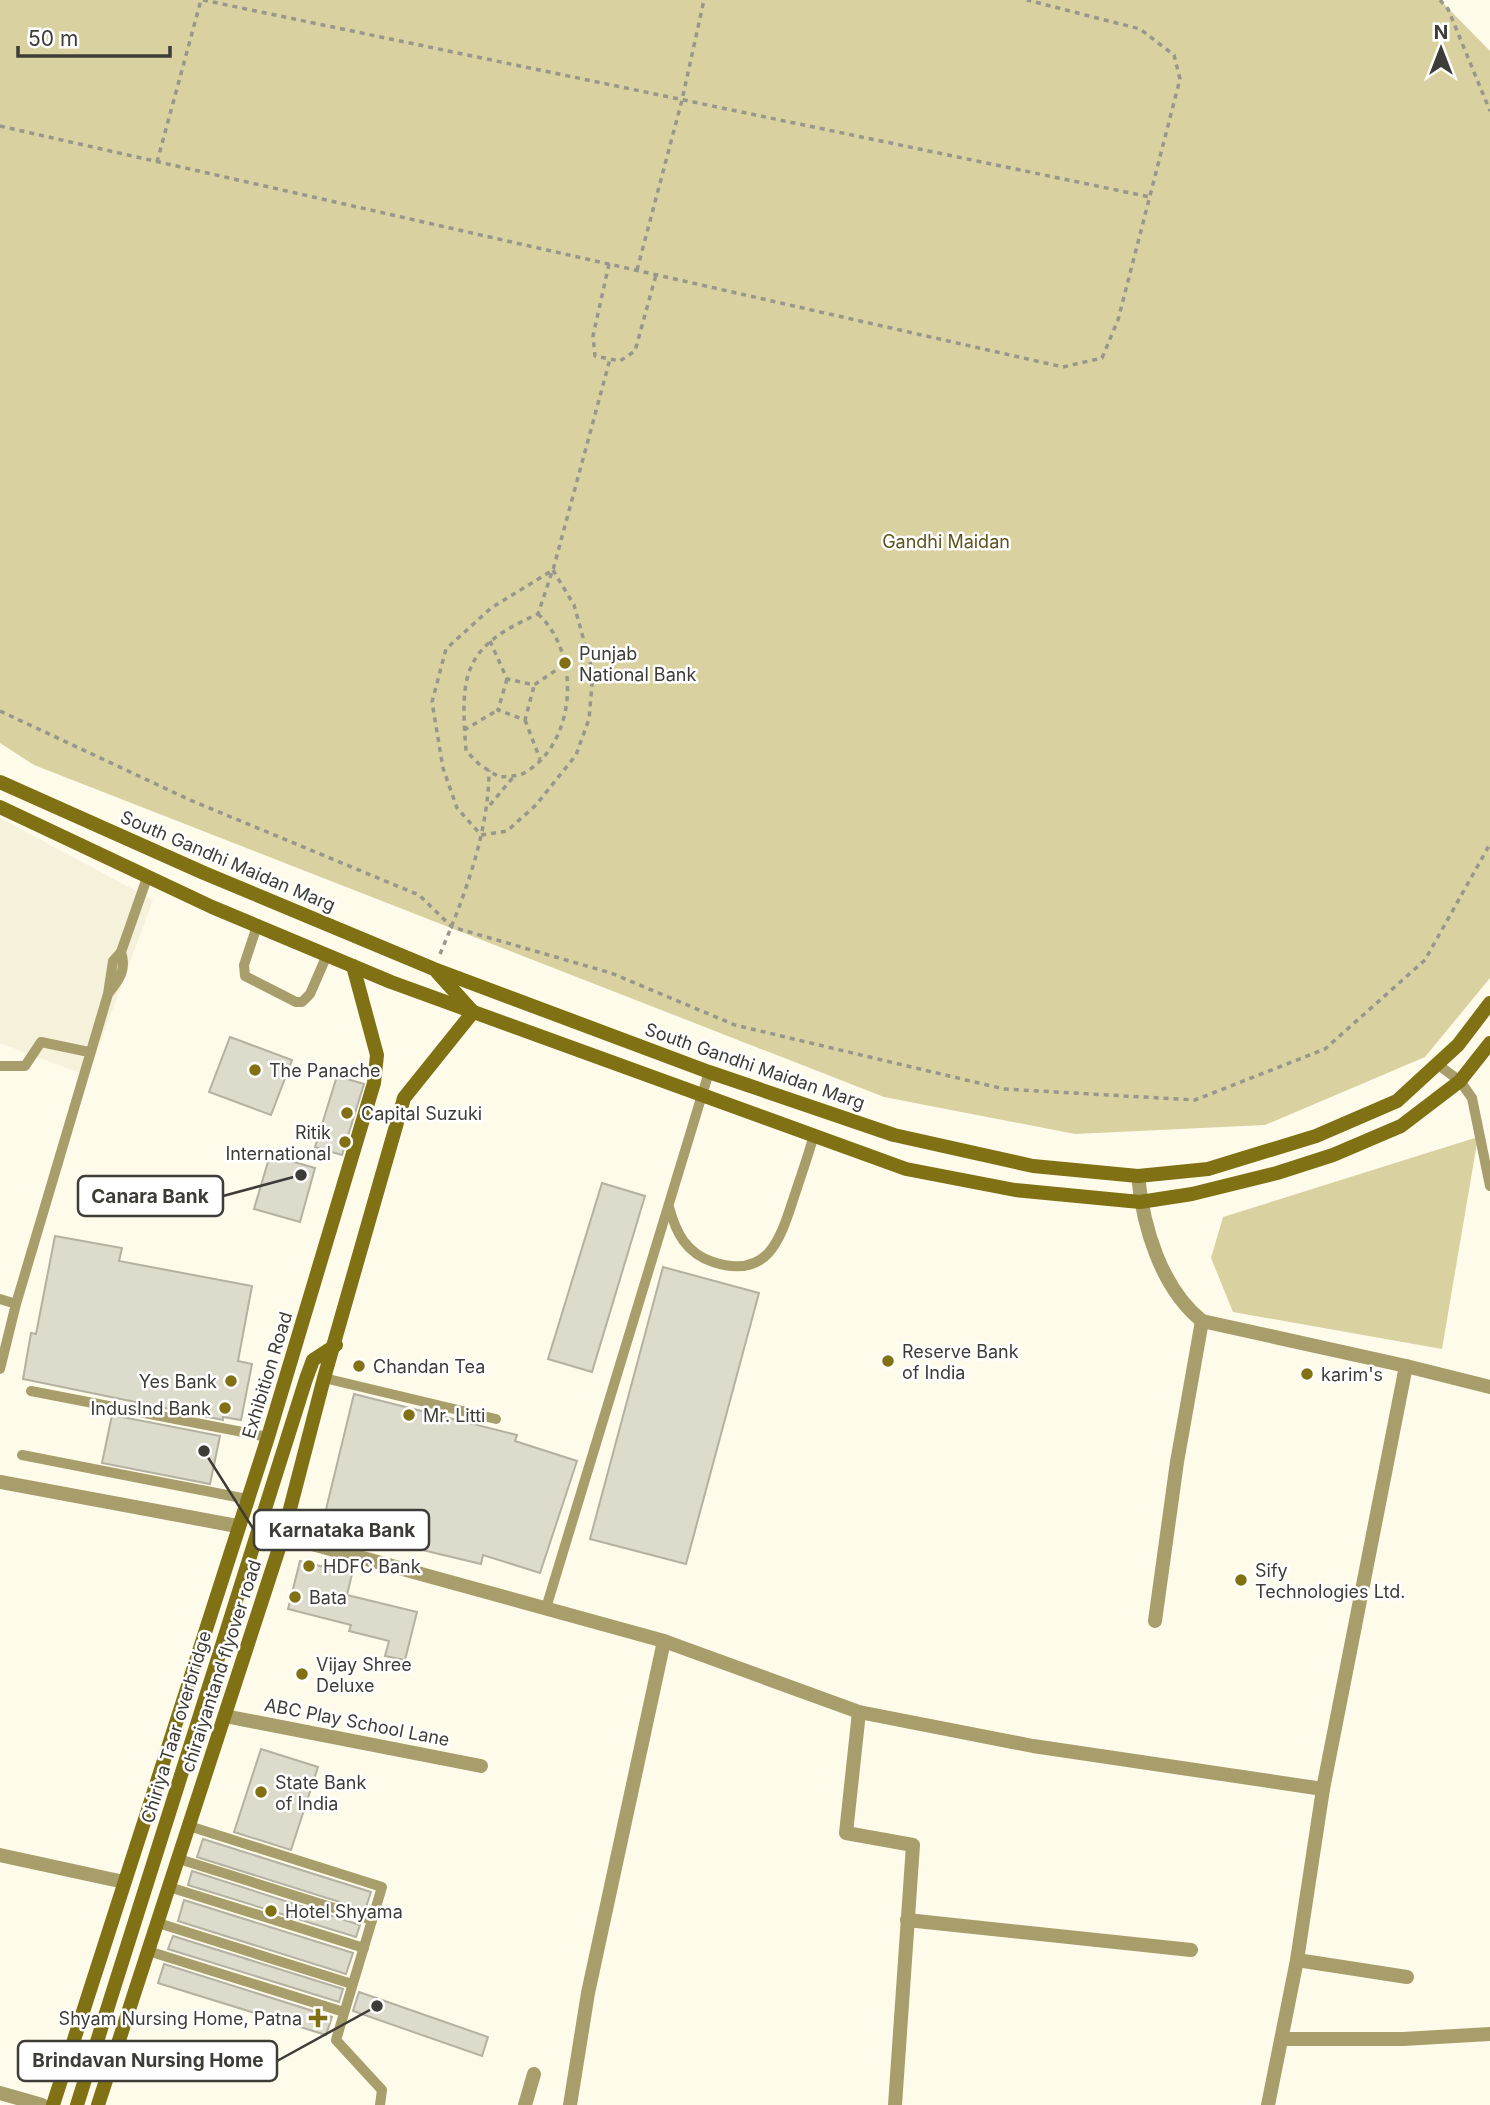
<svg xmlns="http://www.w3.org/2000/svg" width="1490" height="2105" font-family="Inter,sans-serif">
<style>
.built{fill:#f5f1da}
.green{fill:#d9d1a0}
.building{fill:#dddbcb;stroke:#b4b1a2;stroke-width:2}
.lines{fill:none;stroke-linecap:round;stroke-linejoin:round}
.path{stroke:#99978c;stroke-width:3.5;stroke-dasharray:5 5;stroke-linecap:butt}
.lane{stroke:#a89e6b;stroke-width:10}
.street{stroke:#a89e6b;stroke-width:14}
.secondary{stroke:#807114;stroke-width:14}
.poi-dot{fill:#817112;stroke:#fff;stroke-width:2.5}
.labels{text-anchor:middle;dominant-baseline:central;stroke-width:5;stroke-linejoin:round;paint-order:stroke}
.park-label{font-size:18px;fill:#5d531b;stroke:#fff}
.poi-label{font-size:18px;fill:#3d3c36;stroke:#fff;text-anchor:start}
.street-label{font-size:18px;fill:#3d3c36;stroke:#fff}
.leader{fill:none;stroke:#3d3c36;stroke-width:2.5}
.callout-dot{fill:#3d3c36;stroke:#fff;stroke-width:2.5}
.callout{fill:#fff;stroke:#3d3c36;stroke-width:2.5}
.callout-label{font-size:19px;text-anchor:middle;font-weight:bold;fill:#3d3c36}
</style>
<rect width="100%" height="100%" fill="#fefbeb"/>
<path class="built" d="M0,818L153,900L88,1076L0,1043Z"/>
<g class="green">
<path d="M0,0H1440L1490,51V978L1425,1057L1265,1125L1075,1134L884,1097L34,765L0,743Z"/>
<path d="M1478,1137L1442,1349L1233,1312L1211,1258L1223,1217Z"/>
</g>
<g class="building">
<path d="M230,1037L292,1060L271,1115L209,1092Z"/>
<path d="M337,1076L364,1084L342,1155L315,1147Z"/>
<path d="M270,1155L315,1168L300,1222L254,1209Z"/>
<path d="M602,1183L645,1196L592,1372L548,1359Z"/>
<path d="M55,1236L122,1248L119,1261L252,1286L238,1361L252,1364L241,1420L223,1417V1420L23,1379L31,1333L36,1334Z"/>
<path d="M663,1267L759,1293L686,1564L590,1539Z"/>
<path d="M354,1394L517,1435L515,1441L577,1461L540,1573L483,1555L481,1564L322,1526Z"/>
<path d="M112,1415L220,1436L210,1484L102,1463Z"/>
<path d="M300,1561L352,1574L347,1595L417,1612L405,1660L385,1656L389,1641L349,1631L351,1625L288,1609Z"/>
<path d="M261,1749L318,1767L291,1850L234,1832Z"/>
<path d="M203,1839L371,1892L365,1910L197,1857Z"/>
<path d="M192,1871L360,1925L356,1937L188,1885Z"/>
<path d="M184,1900L353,1953L346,1974L178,1921Z"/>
<path d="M173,1936L343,1989L339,2002L168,1949Z"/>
<path d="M164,1964L332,2017L326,2035L158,1983Z"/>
<path d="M359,1992L488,2037L482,2056L353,2011Z"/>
</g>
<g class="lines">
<g class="path">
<path d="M203,0L1150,197"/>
<path d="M1440,0L1448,9L1490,111"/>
<path d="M0,126L1063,367L1102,358L1118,320L1180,79L1174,55L1140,29L1027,0"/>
<path d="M157,162L201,0"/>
<path d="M609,264L593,336L595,356L620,361L635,351L656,275"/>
<path d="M637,270L682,100L704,0"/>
<path d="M553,570L574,605L593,673L589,719L576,755L536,805L507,831L481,835L457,808L443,768L432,702L446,649L491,608L553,570L610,359"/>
<path d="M538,614C581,653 577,741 526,772C518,777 508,776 499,777L480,765L466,751C460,673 463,647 538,614L552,572"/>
<path d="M490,641L507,679L534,685L565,664"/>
<path d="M507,679L498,710L525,720L534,686"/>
<path d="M0,711L190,800L419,895L452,927L611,973L735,1025L1004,1089L1195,1100L1325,1049L1425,960L1490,844"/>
<path d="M525,720L540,759"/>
<path d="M464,730L498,710"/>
<path d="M490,805L514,776"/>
<path d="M440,954C464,898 489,832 489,770"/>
</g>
<g class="lane">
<path d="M257,926L244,965L245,976L296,1002H302L310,994L327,955"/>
<path d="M121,952L148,875"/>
<path d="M1437,1064L1460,1081L1472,1098L1490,1186"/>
<path d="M0,1066H25L41,1042L89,1052"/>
<path d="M669,1207C676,1233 686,1253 713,1262C768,1280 780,1240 794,1197C801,1176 808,1156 814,1135"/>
<path d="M0,1299L16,1304"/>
<path d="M0,1369L16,1304L108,994L113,961L121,952C127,970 119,980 108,994"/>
<path d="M324,1378L496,1419"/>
<path d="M31,1391L268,1437"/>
<path d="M22,1455L247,1499"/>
<path d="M546,1608L709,1072"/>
<path d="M189,1826L382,1887L336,2040L382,2090L380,2105"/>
<path d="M179,1859L372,1920"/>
<path d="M169,1887L364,1948"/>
<path d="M158,1923L352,1984"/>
<path d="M148,1951L344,2012"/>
</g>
<g class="street">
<path d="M1138,1176C1143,1227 1161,1288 1202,1321L1406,1366"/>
<path d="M0,1482L237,1526"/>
<path d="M283,1536L664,1641L859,1712L1033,1746L1323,1789L1297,1960L1268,2105"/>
<path d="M1155,1621L1177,1462L1202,1321"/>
<path d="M859,1712L846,1833L913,1845L895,2105"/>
<path d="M225,1716L481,1766"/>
<path d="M1323,1789L1406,1366L1490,1387"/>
<path d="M0,1855L124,1882"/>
<path d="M907,1920L1191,1950"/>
<path d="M1297,1960L1407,1977"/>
<path d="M1283,2039H1403L1490,2034"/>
<path d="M0,2093L42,2105"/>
<path d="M525,2105L534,2074"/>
<path d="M570,2105L588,1993L664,1641"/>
</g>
<g class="secondary">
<path d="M0,782L204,873L434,969L709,1072L894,1135L1033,1166L1138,1176L1208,1169L1316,1136L1397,1101L1458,1045L1490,1003"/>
<path d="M0,807L212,907L391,982L906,1169L1015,1190L1140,1202L1192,1194L1277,1173L1333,1155L1401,1126L1460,1081L1490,1043"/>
<path d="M53,2105L268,1437L374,1083L377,1055L353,966"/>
<path d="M77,2105L306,1379L313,1360L336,1345"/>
<path d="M98,2105L283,1536L324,1378L404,1098L473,1012L437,972"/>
</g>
</g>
<g class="poi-dot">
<circle cx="565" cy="663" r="7"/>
<circle cx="255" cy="1070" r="7"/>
<circle cx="347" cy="1113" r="7"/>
<circle cx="345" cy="1142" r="7"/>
<circle cx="888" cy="1361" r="7"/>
<circle cx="359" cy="1366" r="7"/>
<circle cx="1307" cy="1374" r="7"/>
<circle cx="231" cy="1381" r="7"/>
<circle cx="225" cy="1408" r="7"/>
<circle cx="409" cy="1415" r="7"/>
<circle cx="309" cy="1566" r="7"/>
<circle cx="1241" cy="1580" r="7"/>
<circle cx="295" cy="1597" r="7"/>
<circle cx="302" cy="1674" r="7"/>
<circle cx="261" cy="1792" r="7"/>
<circle cx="271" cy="1911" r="7"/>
<path d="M314.5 2007.5h7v7h7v7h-7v7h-7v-7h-7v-7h7z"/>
</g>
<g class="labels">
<g class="park-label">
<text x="946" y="541">Gandhi Maidan</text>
</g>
<g class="poi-label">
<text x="579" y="653">Punjab<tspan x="579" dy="21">National Bank</tspan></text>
<text x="269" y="1070">The Panache</text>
<text x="361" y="1113">Capital Suzuki</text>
<text x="331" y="1132" text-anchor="end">Ritik<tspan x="331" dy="21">International</tspan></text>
<text x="902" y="1351">Reserve Bank<tspan x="902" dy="21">of India</tspan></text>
<text x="373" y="1366">Chandan Tea</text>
<text x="1321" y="1374">karim's</text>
<text x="217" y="1381" text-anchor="end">Yes Bank</text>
<text x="211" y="1408" text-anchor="end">IndusInd Bank</text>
<text x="423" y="1415">Mr. Litti</text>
<text x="323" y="1566">HDFC Bank</text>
<text x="1255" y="1570">Sify<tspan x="1255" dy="21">Technologies Ltd.</tspan></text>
<text x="309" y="1597">Bata</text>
<text x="316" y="1664">Vijay Shree<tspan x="316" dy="21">Deluxe</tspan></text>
<text x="275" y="1782">State Bank<tspan x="275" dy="21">of India</tspan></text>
<text x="285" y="1911">Hotel Shyama</text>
<text x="302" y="2018" text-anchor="end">Shyam Nursing Home, Patna</text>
</g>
<g class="street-label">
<text transform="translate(228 861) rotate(23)">South Gandhi Maidan Marg</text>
<text transform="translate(755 1066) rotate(19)">South Gandhi Maidan Marg</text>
<text transform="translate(267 1375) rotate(-73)">Exhibition Road</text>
<text transform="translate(221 1666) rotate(-72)">chiraiyantand flyover road</text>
<text transform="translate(357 1722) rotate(11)">ABC Play School Lane</text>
<text transform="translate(176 1727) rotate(-73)">Chiriya Taar overbridge</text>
</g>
</g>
<path class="leader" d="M301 1175L223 1196M204 1451L254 1530M377 2006L277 2061"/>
<g class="callout-dot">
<circle cx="301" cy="1175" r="7"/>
<circle cx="204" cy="1451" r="7"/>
<circle cx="377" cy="2006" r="7"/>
</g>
<g class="callout">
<rect x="78" y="1176" width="145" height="40" rx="7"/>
<rect x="254" y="1510" width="175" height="40" rx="7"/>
<rect x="18" y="2041" width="259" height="40" rx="7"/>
</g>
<g class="callout-label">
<text x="150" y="1203">Canara Bank</text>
<text x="342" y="1537">Karnataka Bank</text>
<text x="148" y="2067">Brindavan Nursing Home</text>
</g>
<g transform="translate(1441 49)" stroke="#ffffff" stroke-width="5" paint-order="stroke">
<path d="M0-5L12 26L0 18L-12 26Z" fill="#3d3c36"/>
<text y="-10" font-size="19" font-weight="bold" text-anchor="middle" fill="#3d3c36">N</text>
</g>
<path d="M18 46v10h152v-10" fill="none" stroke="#3d3c36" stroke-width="3.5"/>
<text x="28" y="46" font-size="21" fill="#3d3c36" stroke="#ffffff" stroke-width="5" paint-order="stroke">50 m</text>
</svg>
